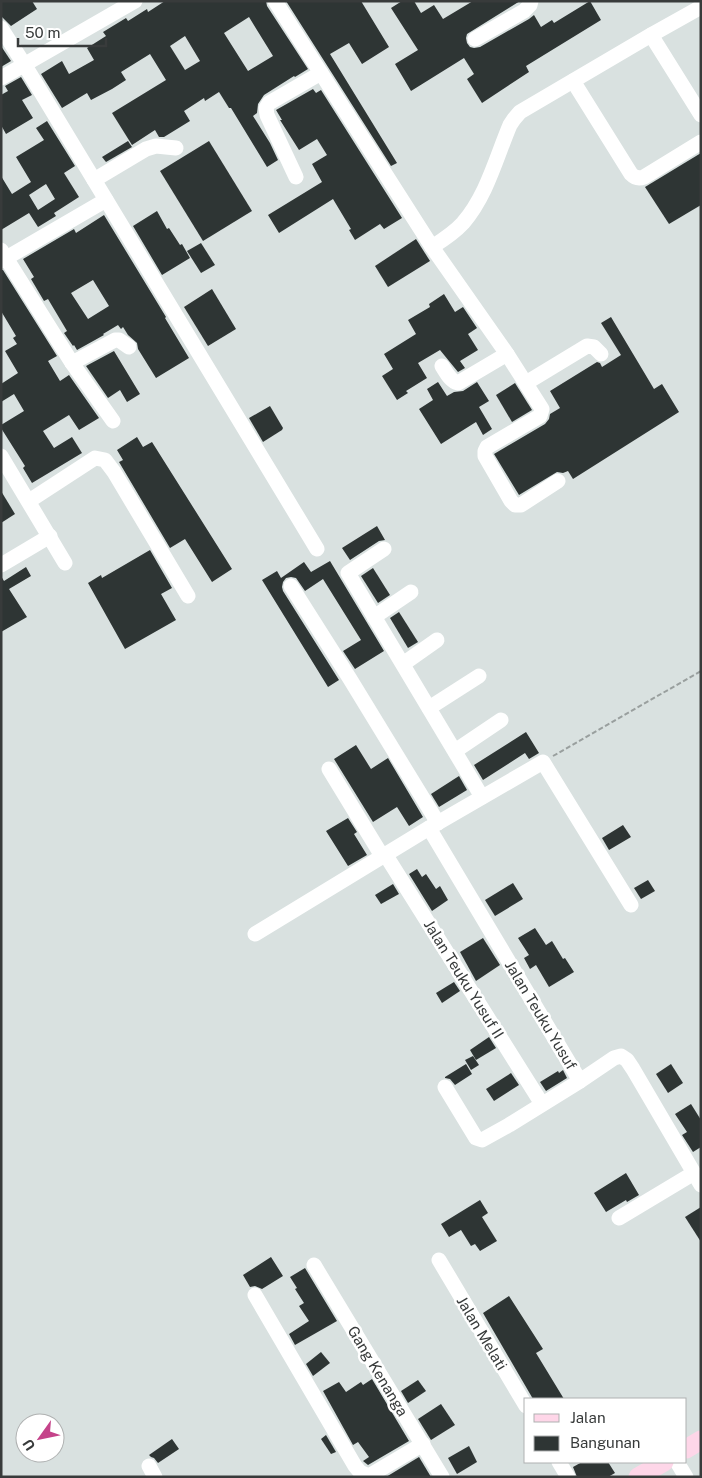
<svg xmlns="http://www.w3.org/2000/svg" width="702" height="1478" font-family="'Public Sans',sans-serif">
<style>
.building{fill:#2e3534;fill-rule:evenodd}
.lines{fill:none;stroke-linecap:round;stroke-linejoin:round}
.path{stroke:#999f9e;stroke-width:2;stroke-dasharray:5 2.5;stroke-linecap:butt}
.minor{stroke:#fff;stroke-width:15}
.major{stroke:#fed6e8;stroke-width:19}
.labels{text-anchor:middle;dominant-baseline:central;stroke-width:5;stroke-linejoin:round;paint-order:stroke}
.street-label{font-size:15px;fill:#383b3b;stroke:#fff}
</style>
<rect width="100%" height="100%" fill="#d9e1e0"/>
<g class="building">
<path d="M1,1H32L37,9L11,26L1,16Z"/>
<path d="M165,1H266L267,6L308,69L295,77L294,76L264,95L258,104L257,113L253,116L270,143L278,160L267,167L231,108H229L219,92L205,101L204,98L184,111L190,121L164,137H159L155,130L132,145L112,113L166,80L150,54L121,72L126,80L112,89L91,100L87,93L62,108L41,74L62,61L69,74L94,60L87,48L106,36L103,32L126,18L128,21L147,9L148,12ZM249,17L273,56L248,71L224,33ZM185,36L200,61L185,70L170,46Z"/>
<path d="M286,1H361L389,47L362,64L349,43L330,54L397,163L391,166Z"/>
<path d="M402,1H414L421,13L434,5L443,19L473,1H520L467,34L466,38L467,43L470,47L474,48L480,47L529,19L534,15L541,27L552,20L554,23L590,1L601,20L526,66L529,72L482,103L467,79L474,74L464,58L411,91L395,64L418,50L391,8Z"/>
<path d="M1,46L11,61L1,67Z"/>
<path d="M21,77L32,95L22,100L33,118L6,134L1,125V95L8,91L5,86Z"/>
<path d="M313,89L316,93L321,90L402,218L384,229L380,224L355,240L349,230L351,229L333,199L279,233L268,215L322,182L312,164L327,155L317,139L299,150L280,120H282L276,110Z"/>
<path d="M47,121L75,166L64,173L79,197L54,213L56,216L38,227L29,213L1,230V176L12,194L31,182L16,157L44,140L36,128ZM46,184L55,199L38,210L29,195Z"/>
<path d="M128,141L132,147L106,162L102,157Z"/>
<path d="M209,141L252,211L203,241L160,171Z"/>
<path d="M701,153V205L669,224L645,187Z"/>
<path d="M157,211L167,229L169,228L180,245L182,244L190,258L162,275L133,226Z"/>
<path d="M104,215L166,317L165,318L189,358L156,378L138,349L137,343L128,335L123,327L121,329L118,325L103,334L104,335L77,350L74,345L73,346L64,333L67,331L48,299L44,301L31,279L34,277L23,259L74,229L76,233ZM93,280L109,306L88,319L71,293Z"/>
<path d="M416,239L430,261L388,287L375,266Z"/>
<path d="M201,243L215,265L201,273L187,251Z"/>
<path d="M1,270H3L57,356L48,361L60,381L69,375L99,418L79,430L69,415L43,431L54,448L72,437L82,453L32,483L23,468L25,466L1,428V425L24,411L14,394L1,402V384L18,373L5,351L17,344L13,338L16,336L1,311Z"/>
<path d="M212,289L236,329L208,346L184,307Z"/>
<path d="M444,294L455,312L463,307L477,328L468,334L478,350L460,361L465,368L458,372L440,350L418,363L427,378L406,391L408,393L397,400L382,376L393,369L384,354L416,334L408,320L430,307L429,304Z"/>
<path d="M611,317L654,389L662,384L679,412L573,479L568,471L563,473L557,472L519,495L494,454L545,424L549,419L550,414L560,408L550,391L597,362L600,363L602,367L621,355L601,323Z"/>
<path d="M114,351L140,394L127,402L120,390L108,398L86,366Z"/>
<path d="M438,382L447,396L454,392L463,391L477,382L489,401L479,407L492,429L483,435L476,422L441,444L419,409L433,400L427,389Z"/>
<path d="M515,383L532,410L512,422L496,395Z"/>
<path d="M270,406L283,428L282,430L263,442L249,418Z"/>
<path d="M137,437L143,447L152,442L232,569L212,582L185,539L170,548L119,462L123,460L117,450Z"/>
<path d="M1,491L15,514L1,523Z"/>
<path d="M377,526L385,540L379,541L350,560L342,548Z"/>
<path d="M150,550L172,588L161,594L176,620L125,649L88,583L101,575L102,578Z"/>
<path d="M330,561L384,651L355,669L343,651L361,640L323,579L305,591L296,578L291,577L286,578L283,582L282,587L283,591L339,680L328,687L262,580L277,571L281,578L304,562L311,572Z"/>
<path d="M26,567L31,576L9,589L27,617L1,632V576L4,581Z"/>
<path d="M373,568L390,595L378,603L361,576Z"/>
<path d="M399,612L418,642L408,648L390,618Z"/>
<path d="M526,732L539,753L529,759L525,753L483,780L474,765Z"/>
<path d="M356,745L371,769L388,758L423,817L409,826L397,807L373,822L334,759Z"/>
<path d="M459,776L467,790L439,807L431,794Z"/>
<path d="M348,818L357,832L354,834L367,855L348,866L326,831Z"/>
<path d="M623,825L631,837L609,850L602,838Z"/>
<path d="M417,869L422,877L426,874L436,889L440,886L448,900L432,911L409,874Z"/>
<path d="M648,880L655,891L641,899L634,888Z"/>
<path d="M513,883L523,899L495,916L485,900Z"/>
<path d="M393,884L399,894L381,904L375,895Z"/>
<path d="M535,928L546,945L552,941L563,959L565,958L574,972L549,987L536,965L530,969L524,958L529,955L518,938Z"/>
<path d="M483,938L500,965L476,981L460,952Z"/>
<path d="M454,982L460,991L442,1003L436,993Z"/>
<path d="M489,1037L496,1048L476,1060L470,1050Z"/>
<path d="M473,1056L479,1065L471,1070L465,1060Z"/>
<path d="M466,1064L472,1074L455,1085L450,1079L445,1078V1077Z"/>
<path d="M671,1064L683,1083L668,1093L656,1074Z"/>
<path d="M563,1070L567,1078L546,1091L540,1082L558,1071L559,1073Z"/>
<path d="M511,1073L519,1085L494,1101L486,1089Z"/>
<path d="M691,1104L701,1120V1147L693,1152L682,1135L687,1132L675,1114Z"/>
<path d="M626,1173L639,1195L627,1202L626,1200L606,1212L594,1193Z"/>
<path d="M480,1200L488,1213L482,1217L497,1241L480,1251L475,1244L471,1246L461,1230L449,1237L441,1224Z"/>
<path d="M701,1207V1242L685,1217Z"/>
<path d="M271,1257L283,1276L262,1289L255,1286L250,1287L243,1275Z"/>
<path d="M305,1268L337,1321L295,1345L289,1334L309,1321L299,1306L304,1303L295,1289L297,1288L290,1277Z"/>
<path d="M509,1296L543,1349L536,1353L564,1399H533L483,1313Z"/>
<path d="M321,1352L330,1363L313,1376L306,1364Z"/>
<path d="M372,1379L409,1441L368,1465L363,1461L369,1457L358,1442L353,1445L323,1391L339,1382L346,1392L361,1382L363,1385Z"/>
<path d="M418,1380L426,1391L408,1403L401,1391Z"/>
<path d="M441,1404L455,1425L431,1440L418,1419Z"/>
<path d="M326,1435L336,1452L331,1454L321,1439Z"/>
<path d="M172,1439L179,1449L158,1463L154,1458L151,1457L149,1455Z"/>
<path d="M469,1446L477,1462L457,1474L448,1458Z"/>
<path d="M419,1457L431,1477H386Z"/>
<path d="M582,1462H608L615,1473L608,1477H577L573,1467Z"/>
</g>
<g class="lines">
<path class="path" d="M553,756L701,671"/>
<g class="minor">
<path d="M275,1L432,247L507,354L542,409L540,416L487,447L485,451V456L511,501L515,505H521L558,481"/>
<path d="M1,28L24,64L317,549"/>
<path d="M651,35L701,115"/>
<path d="M475,39L524,11L530,5L531,1"/>
<path d="M1,78L135,1"/>
<path d="M573,81L631,174C635,178 639,179 644,177L701,142"/>
<path d="M296,177L267,115L266,108L269,103L321,73"/>
<path d="M94,180L146,149L156,146L176,148"/>
<path d="M432,247C443,240 454,233 463,223C487,195 496,158 510,125L514,119L520,112L651,35L701,7"/>
<path d="M1,250L72,363L113,421"/>
<path d="M1,261L106,200"/>
<path d="M72,363L115,340H119L129,347"/>
<path d="M442,366C446,372 450,381 458,383L507,354"/>
<path d="M526,383L587,346L594,347L601,354"/>
<path d="M1,456L65,563"/>
<path d="M29,501L95,458L105,460L114,472L188,596"/>
<path d="M384,549L348,573L482,797"/>
<path d="M1,565L50,536"/>
<path d="M291,586L350,679L438,823"/>
<path d="M374,617L411,592"/>
<path d="M403,664L437,640"/>
<path d="M429,708L479,676"/>
<path d="M455,751L501,720"/>
<path d="M329,769L382,856"/>
<path d="M429,828L580,1081L614,1058L621,1056L627,1060L633,1069L701,1185"/>
<path d="M385,854L542,1104"/>
<path d="M255,934L429,828L543,762L631,905"/>
<path d="M445,1087L476,1138L482,1140L509,1125L580,1081"/>
<path d="M619,1218L694,1173"/>
<path d="M439,1260L526,1406"/>
<path d="M314,1265L442,1477"/>
<path d="M255,1295L355,1466L360,1472L369,1476L423,1444"/>
<path d="M559,1462L568,1477"/>
<path d="M677,1462L686,1477"/>
<path d="M149,1466L155,1477"/>
</g>
<g class="major">
<path d="M686,1449L701,1440"/>
<path d="M638,1477L664,1462"/>
</g>
</g>
<g class="labels">
<g class="street-label">
<text transform="translate(464 979) rotate(58)">Jalan Teuku Yusuf II</text>
<text transform="translate(541 1015) rotate(59)">Jalan Teuku Yusuf</text>
<text transform="translate(482 1333) rotate(59)">Jalan Melati</text>
<text transform="translate(378 1371) rotate(59)">Gang Kenanga</text>
</g>
</g>
<rect width="702" height="1478" fill="none" stroke="#383b3b" stroke-width="5"/>
<rect x="524" y="1398" width="162" height="65" fill="#ffffff" stroke="#afb1b1"/>
<rect x="534" y="1414" width="25" height="8" fill="#fed6e8" stroke="#afb1b1"/>
<text x="570" y="1423" font-size="15" fill="#383b3b">Jalan</text>
<rect x="534" y="1436" width="25" height="15" fill="#2e3534" stroke="#afb1b1"/>
<text x="570" y="1448" font-size="15" fill="#383b3b">Bangunan</text>
<g transform="translate(40 1438) rotate(237)"><circle r="24" fill="#ffffff" stroke="#afb1b1"/>
<path d="M0-4L9 19L0 12L-9 19Z" fill="#c5438a"/>
<text y="-8" font-size="14" font-weight="bold" text-anchor="middle" fill="#383b3b">U</text>
</g>
<path d="M18 38v8h88v-8" fill="none" stroke="#383b3b" stroke-width="2.5"/>
<text x="25" y="38" font-size="15" fill="#383b3b" stroke="#ffffff" stroke-width="4" paint-order="stroke">50 m</text>
</svg>
